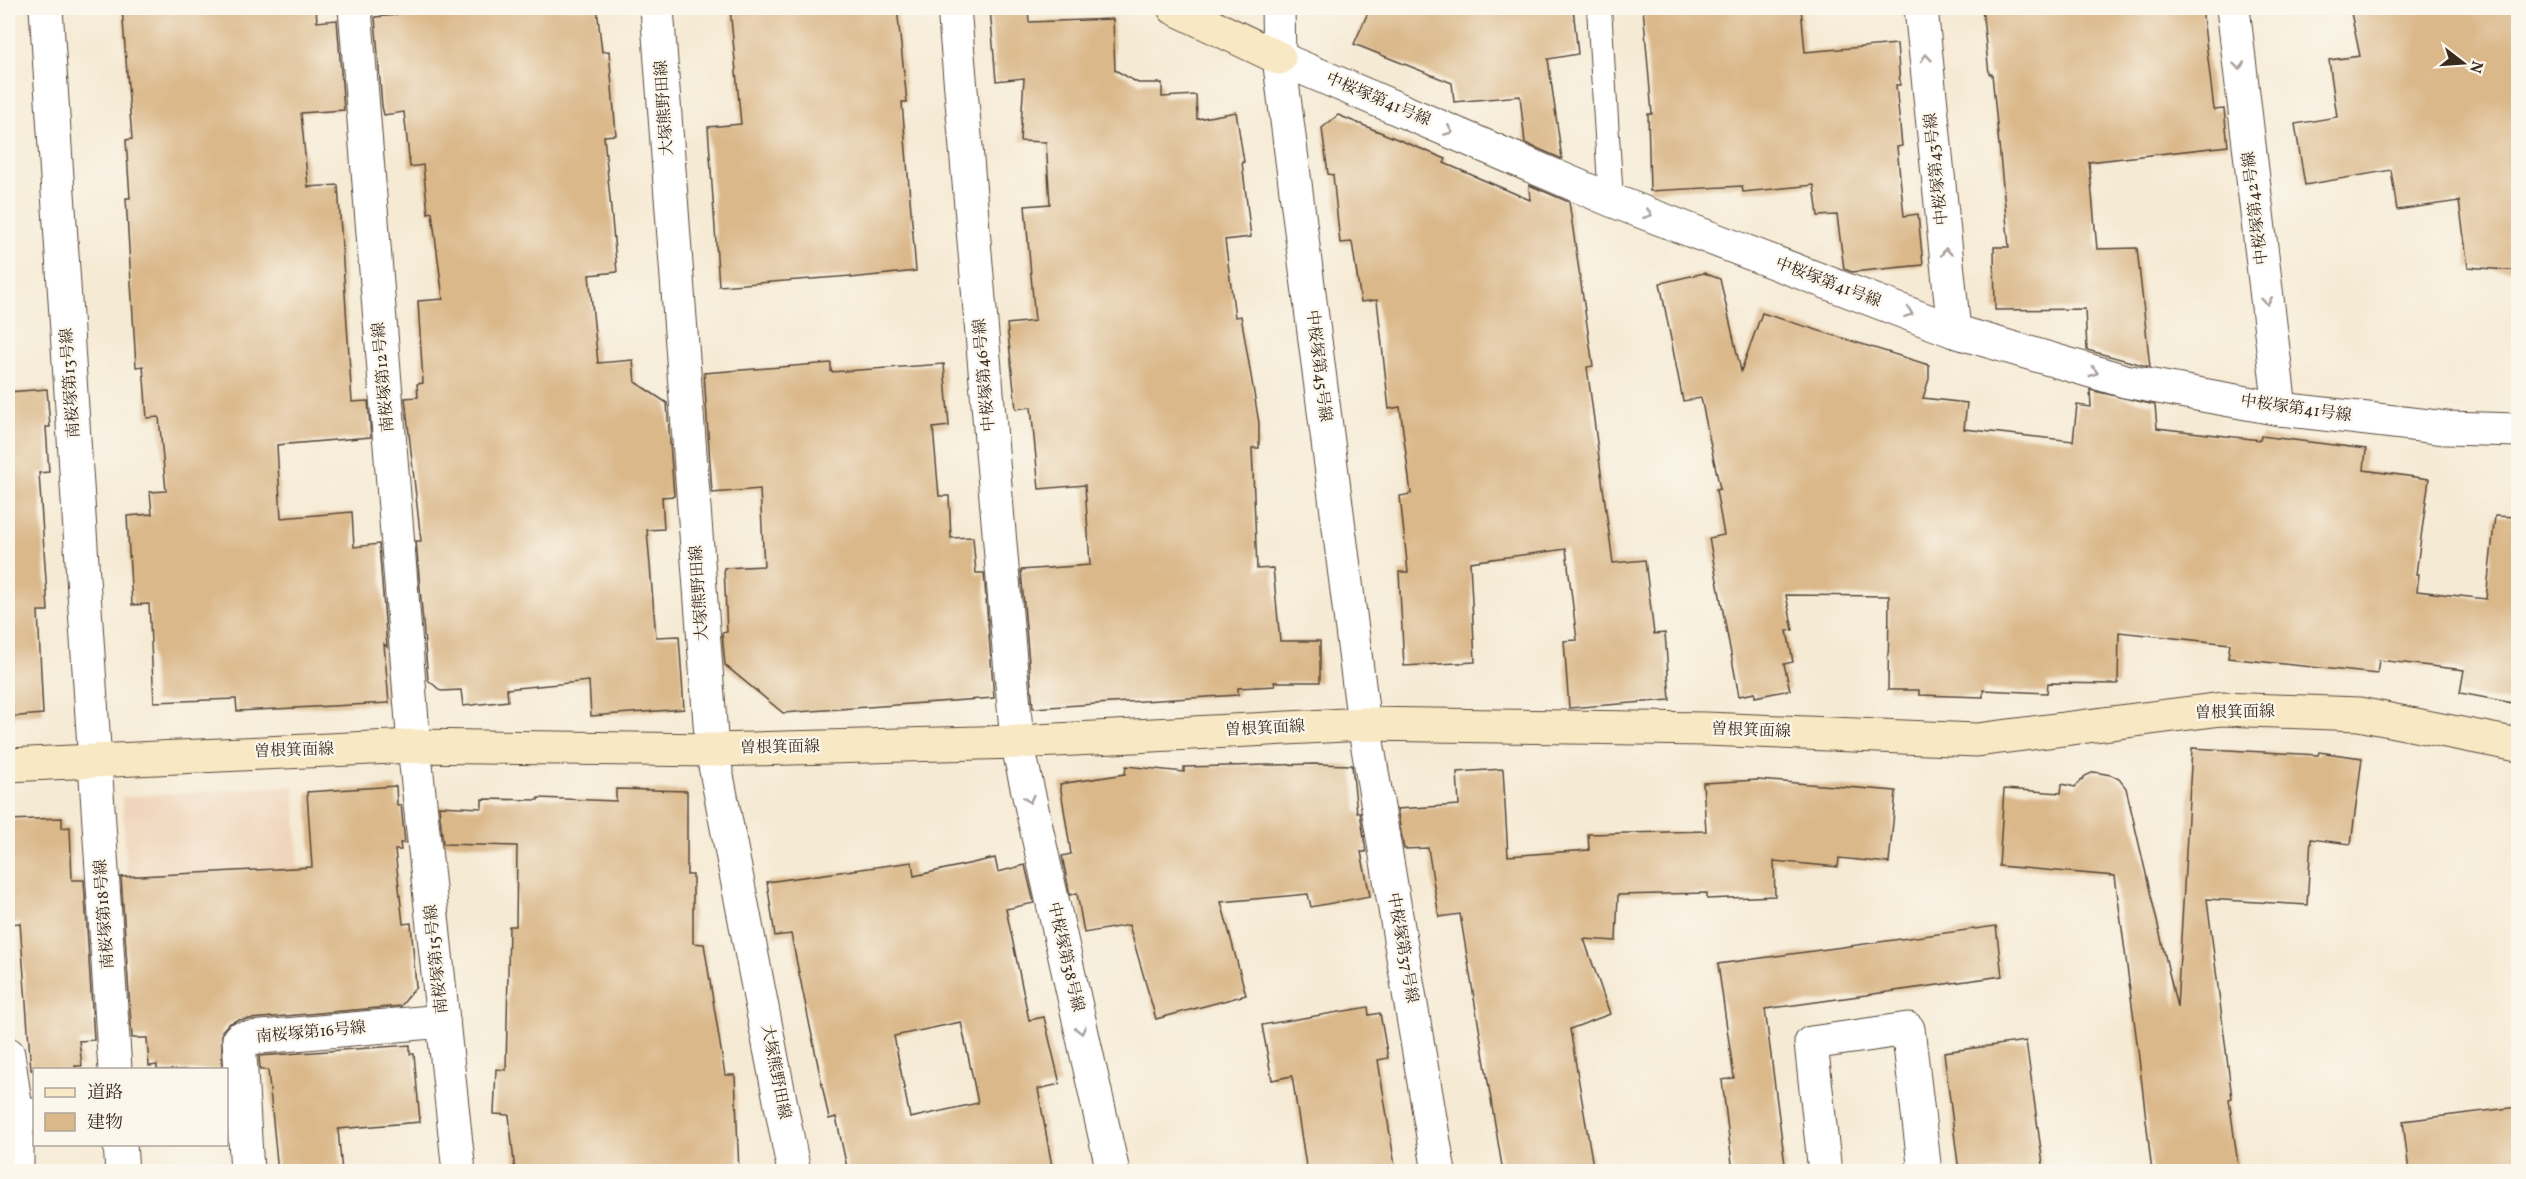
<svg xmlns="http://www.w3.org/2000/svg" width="2526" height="1179" font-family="Vollkorn,'Noto Serif JP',serif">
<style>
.built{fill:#f0d5bc}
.building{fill:#dab88a;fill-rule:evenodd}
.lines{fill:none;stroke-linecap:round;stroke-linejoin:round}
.lane-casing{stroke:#574739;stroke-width:26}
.street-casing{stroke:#574739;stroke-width:35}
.secondary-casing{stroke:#574739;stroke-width:35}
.lane{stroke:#fff;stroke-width:24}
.street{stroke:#fff;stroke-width:33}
.secondary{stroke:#f8e8c3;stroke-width:33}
.oneway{stroke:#a79f9a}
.labels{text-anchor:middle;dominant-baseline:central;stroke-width:4.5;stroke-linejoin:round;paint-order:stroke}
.street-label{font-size:16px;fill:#3b2a1e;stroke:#fbf7ec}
</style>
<rect width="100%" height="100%" fill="#fbf7ec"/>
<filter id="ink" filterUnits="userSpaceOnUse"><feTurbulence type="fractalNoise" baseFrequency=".0167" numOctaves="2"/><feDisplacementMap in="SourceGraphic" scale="12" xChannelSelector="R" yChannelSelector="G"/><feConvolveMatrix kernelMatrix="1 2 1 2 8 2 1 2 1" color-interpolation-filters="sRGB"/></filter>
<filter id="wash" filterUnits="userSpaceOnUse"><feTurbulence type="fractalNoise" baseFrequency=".008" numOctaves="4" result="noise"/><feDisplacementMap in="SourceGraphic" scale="24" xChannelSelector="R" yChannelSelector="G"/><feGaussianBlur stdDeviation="1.35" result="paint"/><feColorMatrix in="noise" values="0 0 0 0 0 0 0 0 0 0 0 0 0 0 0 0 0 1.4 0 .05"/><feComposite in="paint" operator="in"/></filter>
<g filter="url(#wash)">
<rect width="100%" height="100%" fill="#f5ead4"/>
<path class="built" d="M294,786L302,923L131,934L122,797Z"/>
<g id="blocks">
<g class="building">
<path d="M122,8H316L317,22L337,20L344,110L301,113L308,187L338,185L352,402L368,401L371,437L277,445L281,518L352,512L354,547L379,544L387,647L384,644L389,703L237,711L236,699L154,702L149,604L132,605L127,516L152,514L150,492L166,491L159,417L147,418L143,366L136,367L126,198H130L126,140L132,139Z"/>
<path d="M396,8H597L602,52L609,51L616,135L604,136L617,272L589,275L598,363L633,360L635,382L667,403L674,496L662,497L664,529L647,530L656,637L679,636L684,709L591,716L589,681L507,689L508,701L463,706L461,690L441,691L428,680L416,541H421L405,398L418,397L417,384L423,383L418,301L443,299L432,212L428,213L423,165L410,167L404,112L384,115L382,106L375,17L396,15Z"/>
<path d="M730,8H897L907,102H902L916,271L851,278V276L719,286L708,127L741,124Z"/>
<path d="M990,8H1028L1029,22L1113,19L1115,70L1138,83H1162V97L1196,95L1197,119L1236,112L1244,162H1242L1251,237L1225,240L1235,317L1241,316L1259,423V448H1252L1257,569L1273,568L1280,641H1320V682H1274L1275,686L1238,688V695L1033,708L1021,570L1090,565L1085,485L1039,489L1031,407L1016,409L1007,324L1035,321L1025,206L1050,204L1046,142L1020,141L1024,78L996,81Z"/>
<path d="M1370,8H1573L1578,54L1548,59L1562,159L1525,143L1520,96L1454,102L1452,83L1354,44Z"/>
<path d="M1643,8H1801L1805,52L1897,44L1900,85H1896L1902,146L1897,147L1904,216L1918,214L1923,265L1852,272L1844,269L1837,215L1818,216L1814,185L1743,192L1742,186L1650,191L1648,114H1652Z"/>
<path d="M1982,8H2202L2214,110L2224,109L2228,146L2089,162L2097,249L2137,248L2150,367L2087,350L2085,309L1995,310L1994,247H2009L1992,74H1989Z"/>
<path d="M2350,8H2518V271L2468,267L2459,201L2397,210L2391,170L2305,185L2295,124L2337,117L2329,60L2360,56Z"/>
<path d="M1338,115L1446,159L1444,163L1530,200L1529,185L1569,202L1593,366L1587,367L1613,563L1645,560L1654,634L1665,633L1670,700L1569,708L1564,641L1577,640L1566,549L1470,562L1475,662L1404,666L1399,572H1408L1400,496L1411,494L1400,407L1389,409L1377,300L1361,302L1352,242L1340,243L1333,175L1328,174L1322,128Z"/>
<path d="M1704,273L1720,279L1741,371L1762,313L1929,365V379L1923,398L1967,403L1964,429L2073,441L2077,405L2091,407L2090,390L2155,405L2157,428L2260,440L2261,436L2366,449L2364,470L2429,479L2416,574H2419L2417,591L2486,599L2495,516L2518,517V704L2460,693L2464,670L2379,660L2377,674L2228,658L2230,644L2119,632L2118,684L2048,683L2047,693L1983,690V697L1919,695V690H1888L1889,596L1786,595L1793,630L1787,631L1793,662L1784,664L1790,690L1755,697V693L1739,696L1709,538L1724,535L1716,490L1720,489L1701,398L1683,401L1660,283Z"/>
<path d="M831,363V372L944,364L949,426L933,428L939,496H949L951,538L973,537L976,573H984L994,698L783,713L725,665L722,633L727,632L724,568L764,566L760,489L712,493L704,373Z"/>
<path d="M47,389L50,427H46L49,472L39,473L48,611H38L43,714L8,717V392Z"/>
<path d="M2192,748L2318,755L2319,752L2362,758L2351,844L2311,839L2307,905L2207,899L2232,1098L2229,1099L2239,1172H2152L2138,1050L2115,876L1999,866L2004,789L2061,793L2062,784L2075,787L2085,776L2094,772L2111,775L2119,779L2126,788L2177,1007Z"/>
<path d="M1314,764L1352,765L1357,812H1360L1366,852H1361L1370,896L1311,907L1308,894L1221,902L1246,995L1156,1019L1129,925L1084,933L1077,893L1070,895L1062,856L1071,854L1060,784L1125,774L1126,766L1184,772V767Z"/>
<path d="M1503,769L1508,856L1589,850L1588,834L1706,831L1703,783L1758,780L1896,791L1889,863L1839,858L1838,867L1774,861L1775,896L1707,899V893L1618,895L1616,941L1584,939L1610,1014L1570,1029L1594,1172H1503L1460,914L1439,917L1428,848L1404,849L1397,809L1459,805L1457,772Z"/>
<path d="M396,786L397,805H401L405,843H400L401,850H395L403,924L411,923L416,987L401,1006L237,1020L228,1024L222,1031V1070H157V1065L149,1066L147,1038H132L121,877L312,867L307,792Z"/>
<path d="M616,789L687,791V875H693V943L704,944L725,1075H735L739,1172H515L509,1115L494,1114L496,1069L506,1070L509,926H516L517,846L443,844L439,806L482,808V799L538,800V798L616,801Z"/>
<path d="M62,818V828L70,827L72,880H84L94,1040L79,1041L82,1066H75L76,1070H31L20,923L8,924V820Z"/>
<path d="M995,858L998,872L1025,865L1034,903L1006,909L1029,1020L1044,1017L1060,1084L1038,1089L1053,1172H848L836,1117L829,1119L791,934L775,936L767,882L912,862L914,876ZM961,1022L978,1103L910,1118L894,1036Z"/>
<path d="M1996,926L2002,976L1765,1009L1786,1172H1733L1722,1080L1734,1078L1718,964Z"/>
<path d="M1368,1007L1369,1015L1380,1013L1388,1058L1378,1060L1396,1172H1307L1292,1076L1272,1080L1262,1025Z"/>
<path d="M2026,1041L2044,1172H1959L1944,1052Z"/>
<path d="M410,1045V1054H414L420,1122L338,1129L342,1172H278L268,1070H260L259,1056Z"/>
<path d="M2518,1107V1166L2476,1172H2409L2403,1121Z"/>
</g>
</g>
</g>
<g filter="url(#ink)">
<use href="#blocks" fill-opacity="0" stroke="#574739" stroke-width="1.5"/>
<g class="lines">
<g class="lane-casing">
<path id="lane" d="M1599,8L1611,200"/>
</g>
<g class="street-casing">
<g id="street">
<path d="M46,8L115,1070"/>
<path d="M355,8L414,746L459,1172"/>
<path d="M657,8L712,750L794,1172"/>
<path d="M954,8L1017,742L1113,1172"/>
<path d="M1278,8L1279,58L1364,724L1439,1172"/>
<path d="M1921,8L1954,331"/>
<path d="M2233,8L2280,409"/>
<path d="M1279,58L1611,200L1954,331L2125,381L2280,409L2446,428L2518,430"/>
<path d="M8,1054L17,1116L34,1115"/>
<path d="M17,1116V1172"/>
<path d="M120,1144L122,1172"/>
<path d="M247,1172L239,1039L443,1021"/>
<path d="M1825,1172L1811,1043L1908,1029L1925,1172"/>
</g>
</g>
<g class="secondary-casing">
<g id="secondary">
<path d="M1174,8L1279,58"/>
<path d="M8,765L414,746L712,750L1017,742L1364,724L1706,729L1977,740L2222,709L2359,714L2518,745"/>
</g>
</g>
<use href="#lane" class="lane"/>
<use href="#street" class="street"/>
<use href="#secondary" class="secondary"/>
</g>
<defs><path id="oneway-chevron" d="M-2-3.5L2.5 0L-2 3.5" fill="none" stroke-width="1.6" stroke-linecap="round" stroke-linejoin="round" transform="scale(1.5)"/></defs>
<g class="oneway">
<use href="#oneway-chevron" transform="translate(1926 58) rotate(-96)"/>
<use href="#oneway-chevron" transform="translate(2239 66) rotate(83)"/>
<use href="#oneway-chevron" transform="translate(1449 131) rotate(23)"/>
<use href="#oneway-chevron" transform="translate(1648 214) rotate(21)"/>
<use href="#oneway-chevron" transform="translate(1946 252) rotate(-96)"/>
<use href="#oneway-chevron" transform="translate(2267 301) rotate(83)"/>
<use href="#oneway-chevron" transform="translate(1909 313) rotate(21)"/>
<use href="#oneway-chevron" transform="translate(2094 372) rotate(16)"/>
<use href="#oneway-chevron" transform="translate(1029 799) rotate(77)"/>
<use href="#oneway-chevron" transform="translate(1081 1030) rotate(77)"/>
</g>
</g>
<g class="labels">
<g class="street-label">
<text transform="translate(1378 100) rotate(23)">中桜塚第41号線</text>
<text transform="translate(665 108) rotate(-94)">大塚熊野田線</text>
<text transform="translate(1937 169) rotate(-96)">中桜塚第43号線</text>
<text transform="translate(2256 208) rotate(-97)">中桜塚第42号線</text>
<text transform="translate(1828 283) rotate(21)">中桜塚第41号線</text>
<text transform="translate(1318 366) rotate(83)">中桜塚第45号線</text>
<text transform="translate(985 375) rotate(-95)">中桜塚第46号線</text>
<text transform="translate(384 377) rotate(-95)">南桜塚第12号線</text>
<text transform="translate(71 383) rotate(-94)">南桜塚第13号線</text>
<text transform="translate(2296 409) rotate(8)">中桜塚第41号線</text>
<text transform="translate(700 593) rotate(-94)">大塚熊野田線</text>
<text transform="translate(2235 713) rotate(-1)">曽根箕面線</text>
<text transform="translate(1265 729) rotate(-3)">曽根箕面線</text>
<text transform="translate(1751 731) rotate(2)">曽根箕面線</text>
<text transform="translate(780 748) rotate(-1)">曽根箕面線</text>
<text transform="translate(294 751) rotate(-2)">曽根箕面線</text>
<text transform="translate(105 914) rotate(-94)">南桜塚第18号線</text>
<text transform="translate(1402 948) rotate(80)">中桜塚第37号線</text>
<text transform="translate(1065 957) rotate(77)">中桜塚第38号線</text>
<text transform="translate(437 959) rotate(-96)">南桜塚第15号線</text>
<text transform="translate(311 1033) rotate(-5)">南桜塚第16号線</text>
<text transform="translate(775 1072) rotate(79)">大塚熊野田線</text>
</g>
</g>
<rect width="2526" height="1179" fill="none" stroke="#fbf7ec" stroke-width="30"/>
<rect x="33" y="1068" width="195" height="78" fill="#fbf7ec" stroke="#aea59a" stroke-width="1.5"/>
<rect x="45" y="1088" width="30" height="9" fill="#f8e8c3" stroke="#aea59a" stroke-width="1.5"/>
<text x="87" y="1098" font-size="18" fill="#3b2a1e">道路</text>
<rect x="45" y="1113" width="30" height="18" fill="#dab88a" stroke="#aea59a" stroke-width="1.5"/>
<text x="87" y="1128" font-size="18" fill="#3b2a1e">建物</text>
<g transform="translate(2463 63) rotate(107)" stroke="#fbf7ec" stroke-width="4.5" paint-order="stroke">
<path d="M0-4.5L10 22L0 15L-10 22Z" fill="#3b2a1e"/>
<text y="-9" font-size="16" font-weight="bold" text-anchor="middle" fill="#3b2a1e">N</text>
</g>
</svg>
